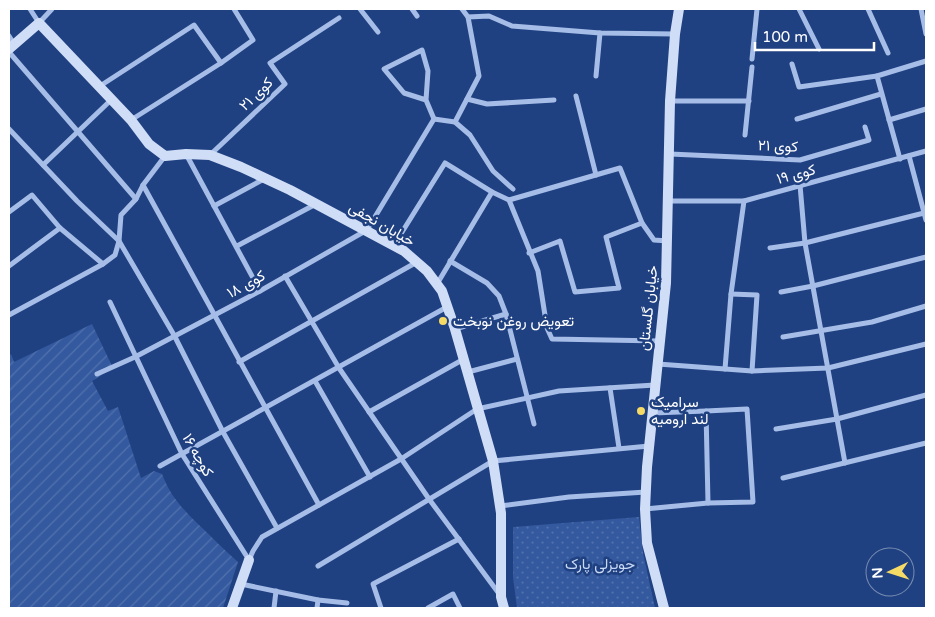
<svg xmlns="http://www.w3.org/2000/svg" width="935" height="617" font-family="'Varela Round',Vazirmatn,sans-serif">
<style>
.park{fill:url(#park-dots)}
.garden{fill:url(#garden-furrows)}
.lines{fill:none;stroke-linecap:round;stroke-linejoin:round}
.street{stroke:#a6bde8;stroke-width:5}
.secondary{stroke:#d0ddf7;stroke-width:10}
.poi-dot{fill:#f6da66;stroke:#204181;stroke-width:2}
.labels{text-anchor:middle;dominant-baseline:central;stroke-width:5;stroke-linejoin:round;paint-order:stroke}
.street-label{font-size:15px;fill:#fff;stroke:#204181}
.poi-label{font-size:15px;fill:#fff;stroke:#204181;text-anchor:start}
.park-label{font-size:15px;fill:#cad9f6;stroke:#204181}
</style>
<defs>
<pattern id="park-dots" width="8" height="8" patternUnits="userSpaceOnUse" patternTransform="scale(1.25)"><rect width="8" height="8" fill="#34599f"/><path d="M2 2h.1M6 6h.1" fill="none" stroke="#5272ad" stroke-width="1.8" stroke-linecap="round"/></pattern>
<pattern id="garden-furrows" width="10" height="10" patternUnits="userSpaceOnUse" patternTransform="scale(1.25)"><rect width="10" height="10" fill="#34599f"/><path d="M-1 1l2-2M0 10L10 0M9 11l2-2" fill="none" stroke="#5272ad"/></pattern>
</defs>
<rect width="100%" height="100%" fill="#204181"/>
<path class="park" d="M639,517L643,553L655,608H517L513,577V527Z"/>
<path class="garden" d="M92,324L113,368L92,381L108,411L118,407L141,478L154,471L162,474C171,497 181,507 198,524C212,537 224,550 238,562L223,608H9V356L11,354L14,362Z"/>
<g class="lines">
<g class="street">
<path d="M30,9L39,23L52,9"/>
<path d="M360,9L378,32"/>
<path d="M412,9L417,16"/>
<path d="M462,9L468,17L479,76L455,122L470,135L493,171L513,189"/>
<path d="M799,9L819,49"/>
<path d="M868,9L888,53"/>
<path d="M921,9L926,34"/>
<path d="M468,17L489,16L512,26L600,33L675,34"/>
<path d="M9,36L14,44"/>
<path d="M9,52L136,199"/>
<path d="M752,59L757,9"/>
<path d="M792,64L799,87L877,76"/>
<path d="M596,76L600,33"/>
<path d="M100,86L194,25L221,63"/>
<path d="M576,96L596,175"/>
<path d="M467,99L487,104L554,100"/>
<path d="M426,100L404,93L384,69L422,50L428,71L426,100L434,119"/>
<path d="M670,101H749"/>
<path d="M434,119L455,122"/>
<path d="M797,119L881,94"/>
<path d="M131,120L221,63L253,40L234,9"/>
<path d="M889,120L926,109"/>
<path d="M9,129L77,201L119,241L174,335L223,432L277,528"/>
<path d="M745,135L752,67"/>
<path d="M186,154L260,291"/>
<path d="M670,154L800,160L869,140L865,127"/>
<path d="M210,155L285,84L270,63L339,18"/>
<path d="M909,156L926,220"/>
<path d="M900,159L877,76L926,61"/>
<path d="M43,165L111,100"/>
<path d="M143,185L319,505"/>
<path d="M800,185L805,243L845,463"/>
<path d="M492,192L509,200L620,168L642,223L606,237L619,288L575,292L560,241L529,253"/>
<path d="M509,200L538,271L547,328L552,339L660,341"/>
<path d="M669,201H744L926,151"/>
<path d="M214,206L264,179"/>
<path d="M9,212L32,195L60,228L103,264"/>
<path d="M642,223L654,240L668,241"/>
<path d="M394,245L445,163L492,192L437,284"/>
<path d="M237,246L316,204"/>
<path d="M770,248L805,243L924,213"/>
<path d="M450,261L487,283L499,296L506,314L534,424"/>
<path d="M9,266L60,228"/>
<path d="M285,276L339,368L429,499L500,595"/>
<path d="M781,292L813,286L926,257"/>
<path d="M731,294L757,295L752,371"/>
<path d="M110,302L182,454L249,560"/>
<path d="M9,315L103,264L115,255L119,241L121,215L136,199L143,185L165,156"/>
<path d="M455,329L506,314"/>
<path d="M783,337L872,322L926,306"/>
<path d="M239,362L417,262"/>
<path d="M658,364L752,371L828,368L926,344"/>
<path d="M725,369L731,294L744,201"/>
<path d="M468,372L517,359"/>
<path d="M97,374L135,357L260,291L367,230L434,119"/>
<path d="M315,381L370,477"/>
<path d="M610,388L619,448"/>
<path d="M369,412L464,359"/>
<path d="M653,413L706,411L708,503"/>
<path d="M776,429L837,419L926,395"/>
<path d="M160,466L447,307"/>
<path d="M783,478L926,443"/>
<path d="M500,506L569,497L646,492"/>
<path d="M645,509L708,503L753,502L747,409L706,411"/>
<path d="M249,560L253,551L262,537L401,459L477,409L559,391L655,385"/>
<path d="M318,566L493,461L649,446"/>
<path d="M241,584L318,600L347,603"/>
<path d="M274,608L276,591"/>
<path d="M317,608L318,600"/>
<path d="M381,608L373,584L459,539"/>
<path d="M428,608L453,594L460,608"/>
</g>
<g class="secondary">
<path d="M9,49L39,23L131,120L149,144L165,156L186,154L210,155L241,167L290,190L404,251L427,271L442,291L455,329L493,461L501,513V597L504,608"/>
<path d="M232,608L249,560"/>
<path d="M664,608L647,543L645,509L647,467L666,283L670,101L675,34L679,9"/>
</g>
</g>
<g class="poi-dot">
<circle cx="443" cy="321" r="5"/>
<circle cx="641" cy="411" r="5"/>
</g>
<g class="labels">
<g class="street-label">
<text transform="translate(256 94) rotate(-44)">کوی ۲۱</text>
<text transform="translate(778 146) rotate(2)">کوی ۲۱</text>
<text transform="translate(796 174) rotate(-15)">کوی ۱۹</text>
<text transform="translate(382 224) rotate(30)">خیابان نجفی</text>
<text transform="translate(246 284) rotate(-29)">کوی ۱۸</text>
<text transform="translate(648 308) rotate(-84)">خیابان گلستان</text>
<text transform="translate(198 455) rotate(60)">کوچه ۱۶</text>
</g>
<g class="poi-label">
<text x="453" y="321">تعویض روغن نوبخت</text>
<text x="651" y="402">سرامیک<tspan x="651" dy="17">لند ارومیه</tspan></text>
</g>
<g class="park-label">
<text x="600" y="564">جویزلی پارک</text>
</g>
</g>
<rect width="935" height="617" fill="none" stroke="#ffffff" stroke-width="20"/>
<g transform="translate(890 572) rotate(266)"><circle r="24" fill="#204181" stroke="#798db3"/>
<path d="M0-4L9 19L0 12L-9 19Z" fill="#f6da66"/>
<text y="-8" font-size="14" font-weight="bold" text-anchor="middle" fill="#ffffff">N</text>
</g>
<path d="M755 42v8h119v-8" fill="none" stroke="#ffffff" stroke-width="2.5"/>
<text x="762" y="42" font-size="15" fill="#ffffff" stroke="#204181" stroke-width="4" paint-order="stroke">100 m</text>
</svg>
